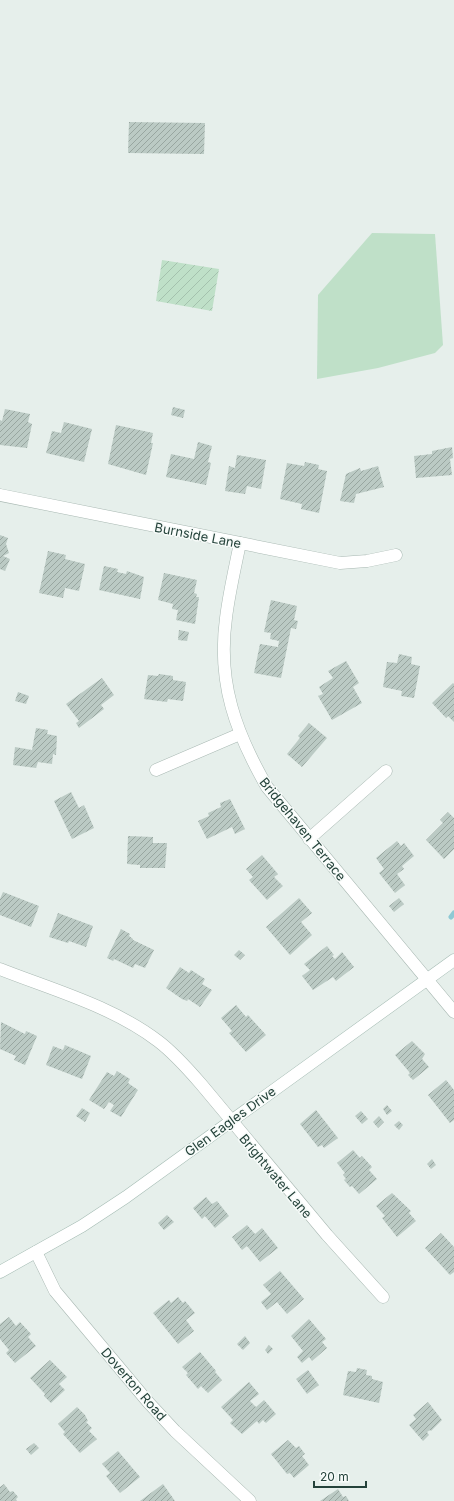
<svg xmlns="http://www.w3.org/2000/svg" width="454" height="1501" font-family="Inter,sans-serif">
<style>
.green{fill:#bfe0c8}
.garden{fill:url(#garden-furrows)}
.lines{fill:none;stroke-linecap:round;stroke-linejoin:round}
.stream{stroke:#8ec9d4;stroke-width:5}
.building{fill:url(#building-hatch)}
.street-casing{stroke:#a8b8b2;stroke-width:13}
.secondary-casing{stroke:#a4bbb3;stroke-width:13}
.street{stroke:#fff;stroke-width:12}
.secondary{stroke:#fff;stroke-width:12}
.labels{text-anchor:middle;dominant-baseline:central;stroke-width:3;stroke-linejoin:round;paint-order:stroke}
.street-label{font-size:13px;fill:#24423a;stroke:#f7fbf9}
</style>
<defs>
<pattern id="garden-furrows" width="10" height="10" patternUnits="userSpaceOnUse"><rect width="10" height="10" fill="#bfe0c8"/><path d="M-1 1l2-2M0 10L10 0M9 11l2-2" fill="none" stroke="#a4c1ad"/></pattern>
<pattern id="building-hatch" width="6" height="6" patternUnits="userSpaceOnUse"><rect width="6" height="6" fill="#bbcac4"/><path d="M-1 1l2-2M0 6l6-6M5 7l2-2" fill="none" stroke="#98a6a0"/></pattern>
</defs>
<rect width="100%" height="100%" fill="#e6efeb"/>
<path class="green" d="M372,233L435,234L443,345L435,353L378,368L317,379L318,295Z"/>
<path class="garden" d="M162,260L219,269L212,311L156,301Z"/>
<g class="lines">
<path class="stream" d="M451,917L454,913"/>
</g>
<g class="building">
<path d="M129,122L205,123L204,154L128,153Z"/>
<path d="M173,407L185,410L183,418L171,415Z"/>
<path d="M5,409L30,414L28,422L32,424L27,448L0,445V420L2,421Z"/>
<path d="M64,422L92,429L84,462L46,453L52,431L61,433Z"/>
<path d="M116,425L153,433L151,443H153L146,475L108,464Z"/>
<path d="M198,442L212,446L208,462L211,463L206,485L166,477L171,454L194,459Z"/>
<path d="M452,447L453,458L450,459L452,475L416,478L414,456L432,454V451Z"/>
<path d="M237,455L266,460L261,489L247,486L245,494L225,491L229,466L235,468Z"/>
<path d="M305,462L319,465L318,469L327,471L319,513L301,509L302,504L280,499L287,463L304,466Z"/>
<path d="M378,466L384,487L356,494L354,503L340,501L346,474L360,468L361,471Z"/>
<path d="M0,535L8,538L6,544L9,553L3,556L10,559L5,571L0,569Z"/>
<path d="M48,551L66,555L65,559L85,564L79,591L65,588L63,598L39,593Z"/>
<path d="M104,566L118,569L117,572L126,574L127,571L144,577L140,599L99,590Z"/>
<path d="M164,573L197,580L194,593L197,594L196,597H199L195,624L176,620L178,610L172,609L173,604L158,600Z"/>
<path d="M271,600L297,606L294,620L298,621L296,629L291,628L281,678L254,673L260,644L278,647L279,641L270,639L271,633L264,632Z"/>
<path d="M179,630L189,632L187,641L178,640Z"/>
<path d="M399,654L412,657L411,664L420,666L414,698L401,696L402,691L383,687L387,662L397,663Z"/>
<path d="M346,661L359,683L353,687L362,703L332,720L318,696L323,694L319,687L333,678L328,671Z"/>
<path d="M159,674L173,676V680L186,682L183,701L168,699L167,702L144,699L148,675L158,676Z"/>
<path d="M102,678L114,695L101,705L104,709L79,728L76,723L79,721L66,704Z"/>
<path d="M453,683L454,684V722L448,716L446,718L432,703Z"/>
<path d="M18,692L29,696L26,704L15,701Z"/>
<path d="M309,723L327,738L302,767L287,754L300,738L298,736Z"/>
<path d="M36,728L48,730L47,734L57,736L56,755L53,754L52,764L38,762L36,768L13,765L15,747L32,750Z"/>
<path d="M71,792L79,808L84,805L94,828L72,839L54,801Z"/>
<path d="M230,799L245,829L235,834L232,827L207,839L198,821L209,816L208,813L221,807L220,803Z"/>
<path d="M448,812L454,818V849L444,859L426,840L443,823L440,820Z"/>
<path d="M128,836L153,837V843H167L165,868H140V865L127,864Z"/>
<path d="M397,841L401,846L404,843L414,856L402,866L404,869L397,874L405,885L395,893L379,873L384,869L376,858Z"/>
<path d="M262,855L278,874L274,877L283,886L267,900L249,880L253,877L246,869Z"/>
<path d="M3,892L39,906L31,927L0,915V899Z"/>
<path d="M299,898L312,913L301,922L312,935L290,955L266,927Z"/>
<path d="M399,898L404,904L394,912L389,906Z"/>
<path d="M58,913L93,926L86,947L69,941L68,943L49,937Z"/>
<path d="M121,929L130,934L129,936L133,939V940L154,950L145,968L135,964L133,968L114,959L113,961L107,958Z"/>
<path d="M327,946L334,955L332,956L335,959L342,952L354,967L336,981L333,977L313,990L302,976L310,970L304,964Z"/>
<path d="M239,950L245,955L240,960L234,955Z"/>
<path d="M180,967L189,973L191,970L205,979L202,984L212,990L200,1007L188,999L187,1001L182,999L166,988Z"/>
<path d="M236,1005L246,1017L248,1015L266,1035L246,1052L229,1033L232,1031L221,1018Z"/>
<path d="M1,1022L25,1034L26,1031L37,1036L25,1065L14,1060L16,1056L0,1049Z"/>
<path d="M412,1041L425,1054L422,1059L429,1067L413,1080L408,1075L410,1073L395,1055Z"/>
<path d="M65,1045L91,1056L82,1079L46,1065L53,1046L63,1050Z"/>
<path d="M117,1071L130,1079L128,1083L138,1090L121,1117L110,1111L114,1105L109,1102L104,1109L89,1100L107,1072L114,1076Z"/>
<path d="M446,1080L454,1090V1120L450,1123L428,1095Z"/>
<path d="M387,1105L392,1111L387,1115L383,1109Z"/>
<path d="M82,1108L90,1113L85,1122L76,1116Z"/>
<path d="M316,1110L338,1138L324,1148L322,1145L318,1147L300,1124Z"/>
<path d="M361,1111L368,1119L362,1124L355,1116Z"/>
<path d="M379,1116L384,1122L378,1128L373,1122Z"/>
<path d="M399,1121L403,1125L399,1130L394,1125Z"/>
<path d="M353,1150L360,1158L362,1156L372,1167L369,1170L377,1179L359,1194L352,1186L350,1187L344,1180L346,1179L343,1175L345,1173L337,1163Z"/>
<path d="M432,1159L436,1165L431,1169L427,1164Z"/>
<path d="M392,1193L411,1211L409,1213L416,1221L397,1237L382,1218L385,1216L376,1206Z"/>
<path d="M206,1197L212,1204L217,1201L229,1216L215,1228L205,1216L202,1219L193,1208Z"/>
<path d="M167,1215L174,1222L164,1230L158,1223Z"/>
<path d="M247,1225L255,1234L262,1228L278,1248L260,1262L247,1246L242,1250L232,1237Z"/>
<path d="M441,1233L454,1247V1272L450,1275L425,1248Z"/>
<path d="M280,1271L304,1299L287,1314L277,1302L267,1310L261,1302L271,1294L263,1285Z"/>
<path d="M178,1297L183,1303L185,1301L195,1313L186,1320L194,1331L178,1344L153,1313L169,1300L171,1303Z"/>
<path d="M9,1317L16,1326L20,1322L31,1334L28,1337L36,1346L15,1363L6,1353L9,1350L0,1339V1324Z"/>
<path d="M309,1319L326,1339L322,1342L327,1348L312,1361L309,1357L302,1363L297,1357L303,1351L291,1336Z"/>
<path d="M245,1336L250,1343L243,1350L237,1344Z"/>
<path d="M269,1345L273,1349L268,1354L265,1350Z"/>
<path d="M200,1352L216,1371L215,1372L222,1380L208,1393L201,1386L198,1389L186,1375L188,1373L182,1367Z"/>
<path d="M50,1360L67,1377L59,1384L65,1390L51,1403L44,1396L45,1394L30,1378Z"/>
<path d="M357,1368L367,1370L366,1375L372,1376V1379L383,1382L379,1403L343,1395L348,1371L356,1372Z"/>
<path d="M308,1370L319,1385L307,1394L296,1379Z"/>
<path d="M249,1382L259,1394L250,1401L256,1407L264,1400L276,1414L266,1423L263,1420L259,1424L257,1421L242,1434L230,1423L233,1420L221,1407Z"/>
<path d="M428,1402L442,1420L431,1431L430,1430L427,1432L429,1435L423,1441L409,1425L416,1419L413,1415Z"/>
<path d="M77,1407L85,1415L88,1421L86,1422L92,1428L89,1431L97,1439L80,1453L63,1434L65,1432L58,1424Z"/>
<path d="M288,1440L296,1448L299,1446L305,1454L302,1456L309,1465L294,1478L290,1473L287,1474L271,1454Z"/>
<path d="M34,1443L39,1448L31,1455L26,1449Z"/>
<path d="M118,1451L140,1477L120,1493L106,1476L110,1473L102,1464Z"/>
<path d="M4,1484L10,1492L13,1491L18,1497L16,1499L17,1501H0V1487Z"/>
<path d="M163,1484L175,1501H140Z"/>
<path d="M338,1489L343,1497L346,1496L349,1501H320Z"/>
</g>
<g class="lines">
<g class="street-casing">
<g id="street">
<path d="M0,495L340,563L367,561L396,555"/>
<path d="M240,543C235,568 229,593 226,618C217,683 236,733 267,787L454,1012"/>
<path d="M156,770L240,734"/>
<path d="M309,839L386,771"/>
<path d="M0,969C53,990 112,1006 158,1041C174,1053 188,1069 201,1084L327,1235L383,1297"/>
<path d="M36,1252L55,1291L148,1402L175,1431L250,1501"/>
</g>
</g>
<g class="secondary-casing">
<path id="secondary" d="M0,1272L82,1226L126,1197L454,960"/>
</g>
<use href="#street" class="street"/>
<use href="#secondary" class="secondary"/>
</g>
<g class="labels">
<g class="street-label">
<text transform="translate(198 535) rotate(11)">Burnside Lane</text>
<text transform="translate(303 829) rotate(51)">Bridgehaven Terrace</text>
<text transform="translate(230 1121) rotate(-36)">Glen Eagles Drive</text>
<text transform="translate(276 1176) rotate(50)">Brightwater Lane</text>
<text transform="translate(134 1384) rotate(49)">Doverton Road</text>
</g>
</g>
<path d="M314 1481v6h52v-6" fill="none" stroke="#24423a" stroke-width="2"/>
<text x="320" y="1481" font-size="12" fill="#24423a" stroke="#f7fbf9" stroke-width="3" paint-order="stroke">20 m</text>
</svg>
